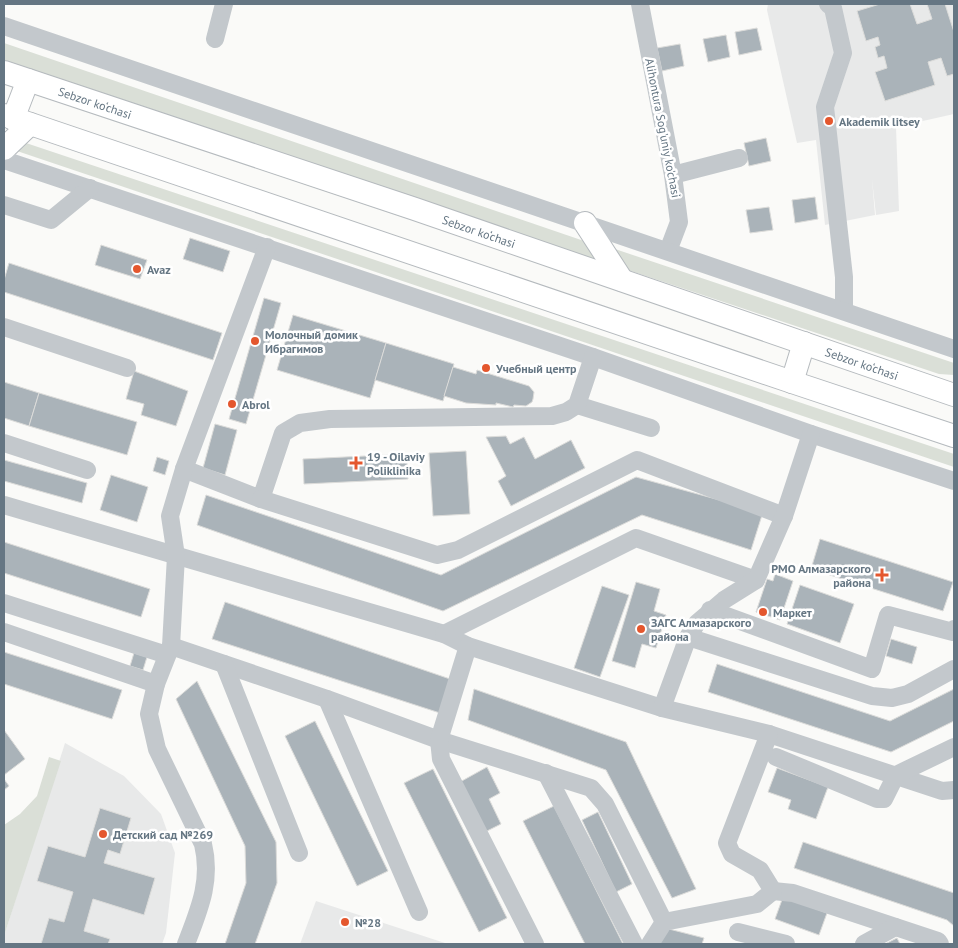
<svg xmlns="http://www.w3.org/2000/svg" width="958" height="948" font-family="'PT Sans',sans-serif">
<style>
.built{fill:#e8e9e9}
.green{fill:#dadfd7}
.building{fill:#aab3b9;stroke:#dcdcda}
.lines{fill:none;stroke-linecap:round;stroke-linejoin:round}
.major-casing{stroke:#b5babe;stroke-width:24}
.minor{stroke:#c3c8cc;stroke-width:18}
.major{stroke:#fff;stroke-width:22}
.poi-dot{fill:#e4572e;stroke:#fff;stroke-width:2}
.labels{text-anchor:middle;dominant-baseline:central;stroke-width:5;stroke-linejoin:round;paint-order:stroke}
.street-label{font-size:12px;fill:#657683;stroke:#fff}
.poi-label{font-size:12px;font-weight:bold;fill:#657683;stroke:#fff;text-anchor:start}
</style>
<rect width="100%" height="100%" fill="#fafaf8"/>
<g class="built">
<path d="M768,4H954V114L896,127L899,211L876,215L872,179L875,215L825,225L816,140L797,143L767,10Z"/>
<path d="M65,743L124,776L161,814L175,853L166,933L162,944H4V936Z"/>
<path d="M316,901L448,944H300Z"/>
</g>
<g class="green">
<path d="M4,43L587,242L600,261L4,60Z"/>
<path d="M23,142L954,454V467L14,150Z"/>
<path d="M612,248L954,363V375L939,374L625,269Z"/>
<path d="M49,757L61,761L4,936V825L20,814L37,796Z"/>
</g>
<g class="building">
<path d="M880,4H910L917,24L932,19L927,4H945L954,32V74L947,76L941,58L928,62L935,85L885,101L875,72L887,68L884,56L878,58L875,47L880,45L878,37L866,41L857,11Z"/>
<path d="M757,28L762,50L739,55L735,32Z"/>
<path d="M726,35L730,57L708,62L703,39Z"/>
<path d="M680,44L684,66L662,71L657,48Z"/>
<path d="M766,138L771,161L749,166L744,143Z"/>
<path d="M815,197L818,219L795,223L792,200Z"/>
<path d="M769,207L773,230L750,233L746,210Z"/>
<path d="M190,238L230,251L223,272L183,259Z"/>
<path d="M101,245L147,260L140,279L95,265Z"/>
<path d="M9,263L222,333L213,360L4,292V280Z"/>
<path d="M264,298L281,303L246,424L229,419Z"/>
<path d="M293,315L386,343L370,398L277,370Z"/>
<path d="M386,343L454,364L443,401L375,380Z"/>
<path d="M453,367L476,374L477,370L529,386L534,392L533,399L532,402L526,406L514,405L513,407L496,403V405L466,403L444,396Z"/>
<path d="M134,371L188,391L176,426L141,415L144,404L126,399Z"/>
<path d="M4,382L39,393L29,426L4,418Z"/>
<path d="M39,393L137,422L127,455L29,426Z"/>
<path d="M215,424L237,430L225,475L203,468Z"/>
<path d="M506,436L510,444L524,437L535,459L571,440L585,468L511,506L498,481L506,476L486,437Z"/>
<path d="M466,451L470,514L433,516L429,453Z"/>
<path d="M407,454L408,479L304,484L303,459Z"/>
<path d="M157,457L169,461L165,475L153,471Z"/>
<path d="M4,460L87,483L82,503L4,481Z"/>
<path d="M111,475L148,487L137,522L100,510Z"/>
<path d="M636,477L763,512L751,550L642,515L443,611L197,525L206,495L441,575Z"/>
<path d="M820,539L953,582L943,611L811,569Z"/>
<path d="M4,542L150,589L141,617L4,573Z"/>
<path d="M775,574L793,581L780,620L756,612L767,579L773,581Z"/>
<path d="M636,582L660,589L654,611L666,615L656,648L642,644L635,668L612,661Z"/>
<path d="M800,585L854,604L840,643L787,624Z"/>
<path d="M602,586L629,595L600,677L574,668Z"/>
<path d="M225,602L453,680L443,714L212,639Z"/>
<path d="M891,639L917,647L912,664L886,656Z"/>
<path d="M4,652L122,690L112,719L4,684Z"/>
<path d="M134,653L147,657L143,670L130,666Z"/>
<path d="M717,664L890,721L954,689V721L891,752L708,692Z"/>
<path d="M197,681L276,842L277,883L255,944H225L246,883L245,846L176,699Z"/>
<path d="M474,689L626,742L696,889L672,898L606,770L468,720Z"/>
<path d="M315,721L388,871L357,886L285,736Z"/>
<path d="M4,730L25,759L4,775Z"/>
<path d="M487,767L500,793L489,799L501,824L485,832L460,782Z"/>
<path d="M777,768L828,787L816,819L788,809L791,800L768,792Z"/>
<path d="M433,769L507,918L479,932L404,783Z"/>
<path d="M4,779L9,786L4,790Z"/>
<path d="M554,806L623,944H585L523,821Z"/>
<path d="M100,808L131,818L120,854L108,850L104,863L155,878L144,915L93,899L84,931L110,939L108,944H41L49,918L64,922L73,892L37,881L48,846L85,857Z"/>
<path d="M598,812L632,884L616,892L582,820Z"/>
<path d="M803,842L954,893V926L947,920L794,868Z"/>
<path d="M783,897L827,913L819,935L775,919Z"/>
<path d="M665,928L704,938L702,944H659Z"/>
<path d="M897,938L900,944H885Z"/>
</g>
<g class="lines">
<g class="major-casing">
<g id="major">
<path id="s1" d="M4,72L415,209L954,395"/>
<path d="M4,115L792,382L954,436"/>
<path d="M13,119L28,80"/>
<path d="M4,149L30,124"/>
<path d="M585,223L622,280"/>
<path d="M792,382L804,343"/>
</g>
</g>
<g class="minor">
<path d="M640,4L673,175L679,222L668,251"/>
<path d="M828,4L833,8L843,53L825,107L844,277V311"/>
<path d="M4,26L954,349"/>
<path d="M215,39L224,4"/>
<path d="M4,160L593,357L811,434L954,481"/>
<path d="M673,175L739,158"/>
<path d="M4,205L51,220L90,188"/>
<path d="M4,327L127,368"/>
<path d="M577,405L651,428"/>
<path d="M4,443L87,470"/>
<path d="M184,469L261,499L283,433L300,423L330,419L552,416L566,412L577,405L593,357"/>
<path d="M261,499L437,555L458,550L637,460L784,516"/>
<path d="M4,505L444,634L468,646L662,708L769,734L942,791L954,790"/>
<path d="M4,603L167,655"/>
<path d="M710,610L872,669L888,615L953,632L954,629"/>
<path d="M4,632L156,684"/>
<path d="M444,634L636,538L756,580"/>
<path d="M688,637L872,696L892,698L908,694L954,669"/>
<path d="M171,646L327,699L439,740L591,788L605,804L664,922"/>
<path d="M468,646L439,740L441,759L535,944"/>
<path d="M224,664L299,853"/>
<path d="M327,699L419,912"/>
<path d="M662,708L688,637L697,623L724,600L756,580L784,516L811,434"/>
<path d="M776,757L877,799H884L896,775L954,747"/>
<path d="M546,773L634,944"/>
<path d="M773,891L793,893L938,941L940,944"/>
<path d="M738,932L786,944"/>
<path d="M186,944C199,910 212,881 203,844L157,749L149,714L156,684L171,646L176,556L170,516L184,469L267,247"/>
<path d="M650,944L664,922L757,904L773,891L760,870L732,854L727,843L769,734"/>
<path d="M864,944L895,927"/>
</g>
<use href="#major" class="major"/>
</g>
<g class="poi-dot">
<circle cx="829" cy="121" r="5"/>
<circle cx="137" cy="269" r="5"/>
<circle cx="255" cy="341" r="5"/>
<circle cx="486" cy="368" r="5"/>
<circle cx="232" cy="404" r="5"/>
<path d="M353.5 455.5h5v5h5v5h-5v5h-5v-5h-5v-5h5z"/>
<path d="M879.5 567.5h5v5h5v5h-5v5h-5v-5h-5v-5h5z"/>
<circle cx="763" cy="612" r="5"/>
<circle cx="641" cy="629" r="5"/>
<circle cx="103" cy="834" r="5"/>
<circle cx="345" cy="922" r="5"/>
</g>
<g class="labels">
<g class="street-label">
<text stroke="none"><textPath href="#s1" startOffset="96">Sebzor ko‘chasi</textPath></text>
<text transform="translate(663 128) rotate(79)">Alihontura Sog'uniy ko'chasi</text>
<text stroke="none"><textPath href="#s1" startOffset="501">Sebzor ko‘chasi</textPath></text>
<text stroke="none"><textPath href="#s1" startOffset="906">Sebzor ko‘chasi</textPath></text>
</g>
<g class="poi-label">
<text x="839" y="121">Akademik litsey</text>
<text x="147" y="269">Avaz</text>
<text x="265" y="334">Молочный домик<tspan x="265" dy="14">Ибрагимов</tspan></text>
<text x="496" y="368">Учебный центр</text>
<text x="242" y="404">Abrol</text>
<text x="367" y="456">19 - Oilaviy<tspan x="367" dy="14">Poliklinika</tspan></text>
<text x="871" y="568" text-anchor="end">РМО Алмазарского<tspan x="871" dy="14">района</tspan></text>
<text x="773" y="612">Маркет</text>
<text x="651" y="622">ЗАГС Алмазарского<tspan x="651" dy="14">района</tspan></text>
<text x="113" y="834">Детский сад №269</text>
<text x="355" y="922">№28</text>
</g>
</g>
<rect width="958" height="948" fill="none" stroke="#657683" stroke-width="10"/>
</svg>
